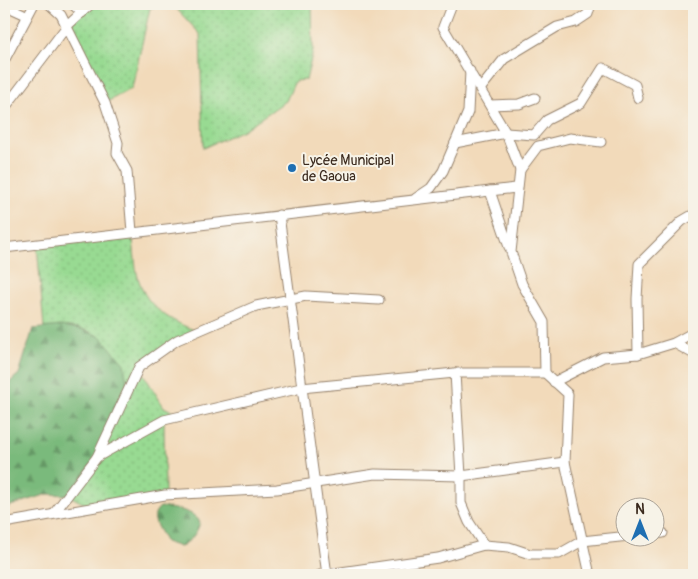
<svg xmlns="http://www.w3.org/2000/svg" width="698" height="579" font-family="Pangolin,sans-serif">
<style>
.grass{fill:url(#grass-dots);stroke:#6a8258}
.forest{fill:url(#forest-firs);stroke:#5a724d}
.lines{fill:none;stroke-linecap:round;stroke-linejoin:round}
.street-casing{stroke:#96826c;stroke-width:11}
.street{stroke:#fff;stroke-width:9}
.poi-dot{fill:#1f6fb2;stroke:#f7f3e8;stroke-width:2}
.labels{text-anchor:middle;dominant-baseline:central;stroke-width:4;stroke-linejoin:round;paint-order:stroke}
.poi-label{font-size:14px;fill:#3b2a1e;stroke:#f7f3e8;text-anchor:start}
</style>
<defs>
<pattern id="grass-dots" width="8" height="8" patternUnits="userSpaceOnUse" patternTransform="scale(1.25)"><rect width="8" height="8" fill="#98da92"/><path d="M2 2h.1M6 6h.1" fill="none" stroke="#84bb7d" stroke-width="1.8" stroke-linecap="round"/></pattern>
<pattern id="forest-firs" width="22" height="20" patternUnits="userSpaceOnUse" patternTransform="scale(1.25)"><rect width="22" height="20" fill="#7aba7c"/><path d="M5 1l3.5 6h-7zM16 11l3.5 6h-7z" fill="#659765"/></pattern>
</defs>
<rect width="100%" height="100%" fill="#f7f3e8"/>
<filter id="ink" filterUnits="userSpaceOnUse"><feTurbulence type="fractalNoise" baseFrequency=".02" numOctaves="2"/><feDisplacementMap in="SourceGraphic" scale="10" xChannelSelector="R" yChannelSelector="G"/><feConvolveMatrix kernelMatrix="1 2 1 2 8 2 1 2 1" color-interpolation-filters="sRGB"/></filter>
<filter id="wash" filterUnits="userSpaceOnUse"><feTurbulence type="fractalNoise" baseFrequency=".0096" numOctaves="4" result="noise"/><feDisplacementMap in="SourceGraphic" scale="20" xChannelSelector="R" yChannelSelector="G"/><feGaussianBlur stdDeviation="1.12" result="paint"/><feColorMatrix in="noise" values="0 0 0 0 0 0 0 0 0 0 0 0 0 0 0 0 0 1.4 0 .05"/><feComposite in="paint" operator="in"/></filter>
<g filter="url(#wash)">
<rect width="100%" height="100%" fill="#f2daba"/>
<g class="grass">
<path d="M91,4H168L150,8L132,88L105,103L67,26Z"/>
<path d="M172,4H312L313,51L306,80L295,81L286,101L243,130L203,148L200,34Z"/>
<path d="M132,232C135,249 134,271 141,286C150,310 175,323 197,331L139,367L164,407L181,416L164,420L165,495L90,507L68,495L110,349C93,326 71,325 44,328L37,244Z"/>
</g>
<g class="forest">
<path d="M61,326L81,329L101,337L124,364L128,390L97,457L68,495L48,494L7,507L4,512V387L19,374L33,329Z"/>
<path d="M160,507C173,509 192,509 200,522C197,534 190,541 180,547L165,542C161,530 147,518 160,507Z"/>
</g>
</g>
<g filter="url(#ink)">
<g class="lines">
<g class="street-casing">
<g id="street">
<path d="M49,4L61,15L105,103L118,143L117,153L127,171L132,232"/>
<path d="M72,4L82,13"/>
<path d="M452,4L443,27L506,133L520,170L511,252L522,284L544,322L545,373"/>
<path d="M4,5L26,15"/>
<path d="M4,61L34,4"/>
<path d="M481,88L504,59L557,27L576,22L588,14L591,4"/>
<path d="M490,105L519,104L535,98"/>
<path d="M4,109L67,26L91,4"/>
<path d="M455,143L506,133L534,135L547,120L581,103L603,68L635,85L638,98"/>
<path d="M520,170L538,146L570,138L601,142"/>
<path d="M490,191L509,247"/>
<path d="M416,198L431,188L443,171L455,143L468,112L470,71"/>
<path d="M279,215L327,575"/>
<path d="M4,248L516,188"/>
<path d="M674,343L694,354"/>
<path d="M638,354L637,299L639,264L682,221L694,214"/>
<path d="M455,373L461,476V503L469,522L484,545"/>
<path d="M554,382L603,357L638,354L674,343L694,332"/>
<path d="M97,457L139,367L177,340L256,306L306,296L379,300"/>
<path d="M55,512L97,457L164,420L301,388L455,373H545L568,394L565,462L590,575"/>
<path d="M4,523L165,495L277,489L375,474L461,476L565,462"/>
<path d="M656,534L663,533"/>
<path d="M320,575L438,558L484,545L509,547L530,554H559L582,541L629,536"/>
</g>
</g>
<use href="#street" class="street"/>
</g>
</g>
<circle class="poi-dot" cx="292" cy="168" r="5"/>
<g class="labels">
<g class="poi-label">
<text x="302" y="160">Lycée Municipal<tspan x="302" dy="16">de Gaoua</tspan></text>
</g>
</g>
<rect width="698" height="579" fill="none" stroke="#f7f3e8" stroke-width="20"/>
<g transform="translate(640 522)"><circle r="24" fill="#f7f3e8" stroke="#aca397"/>
<path d="M0-4L9 19L0 12L-9 19Z" fill="#1f6fb2"/>
<text y="-8" font-size="14" font-weight="bold" text-anchor="middle" fill="#3b2a1e">N</text>
</g>
</svg>
